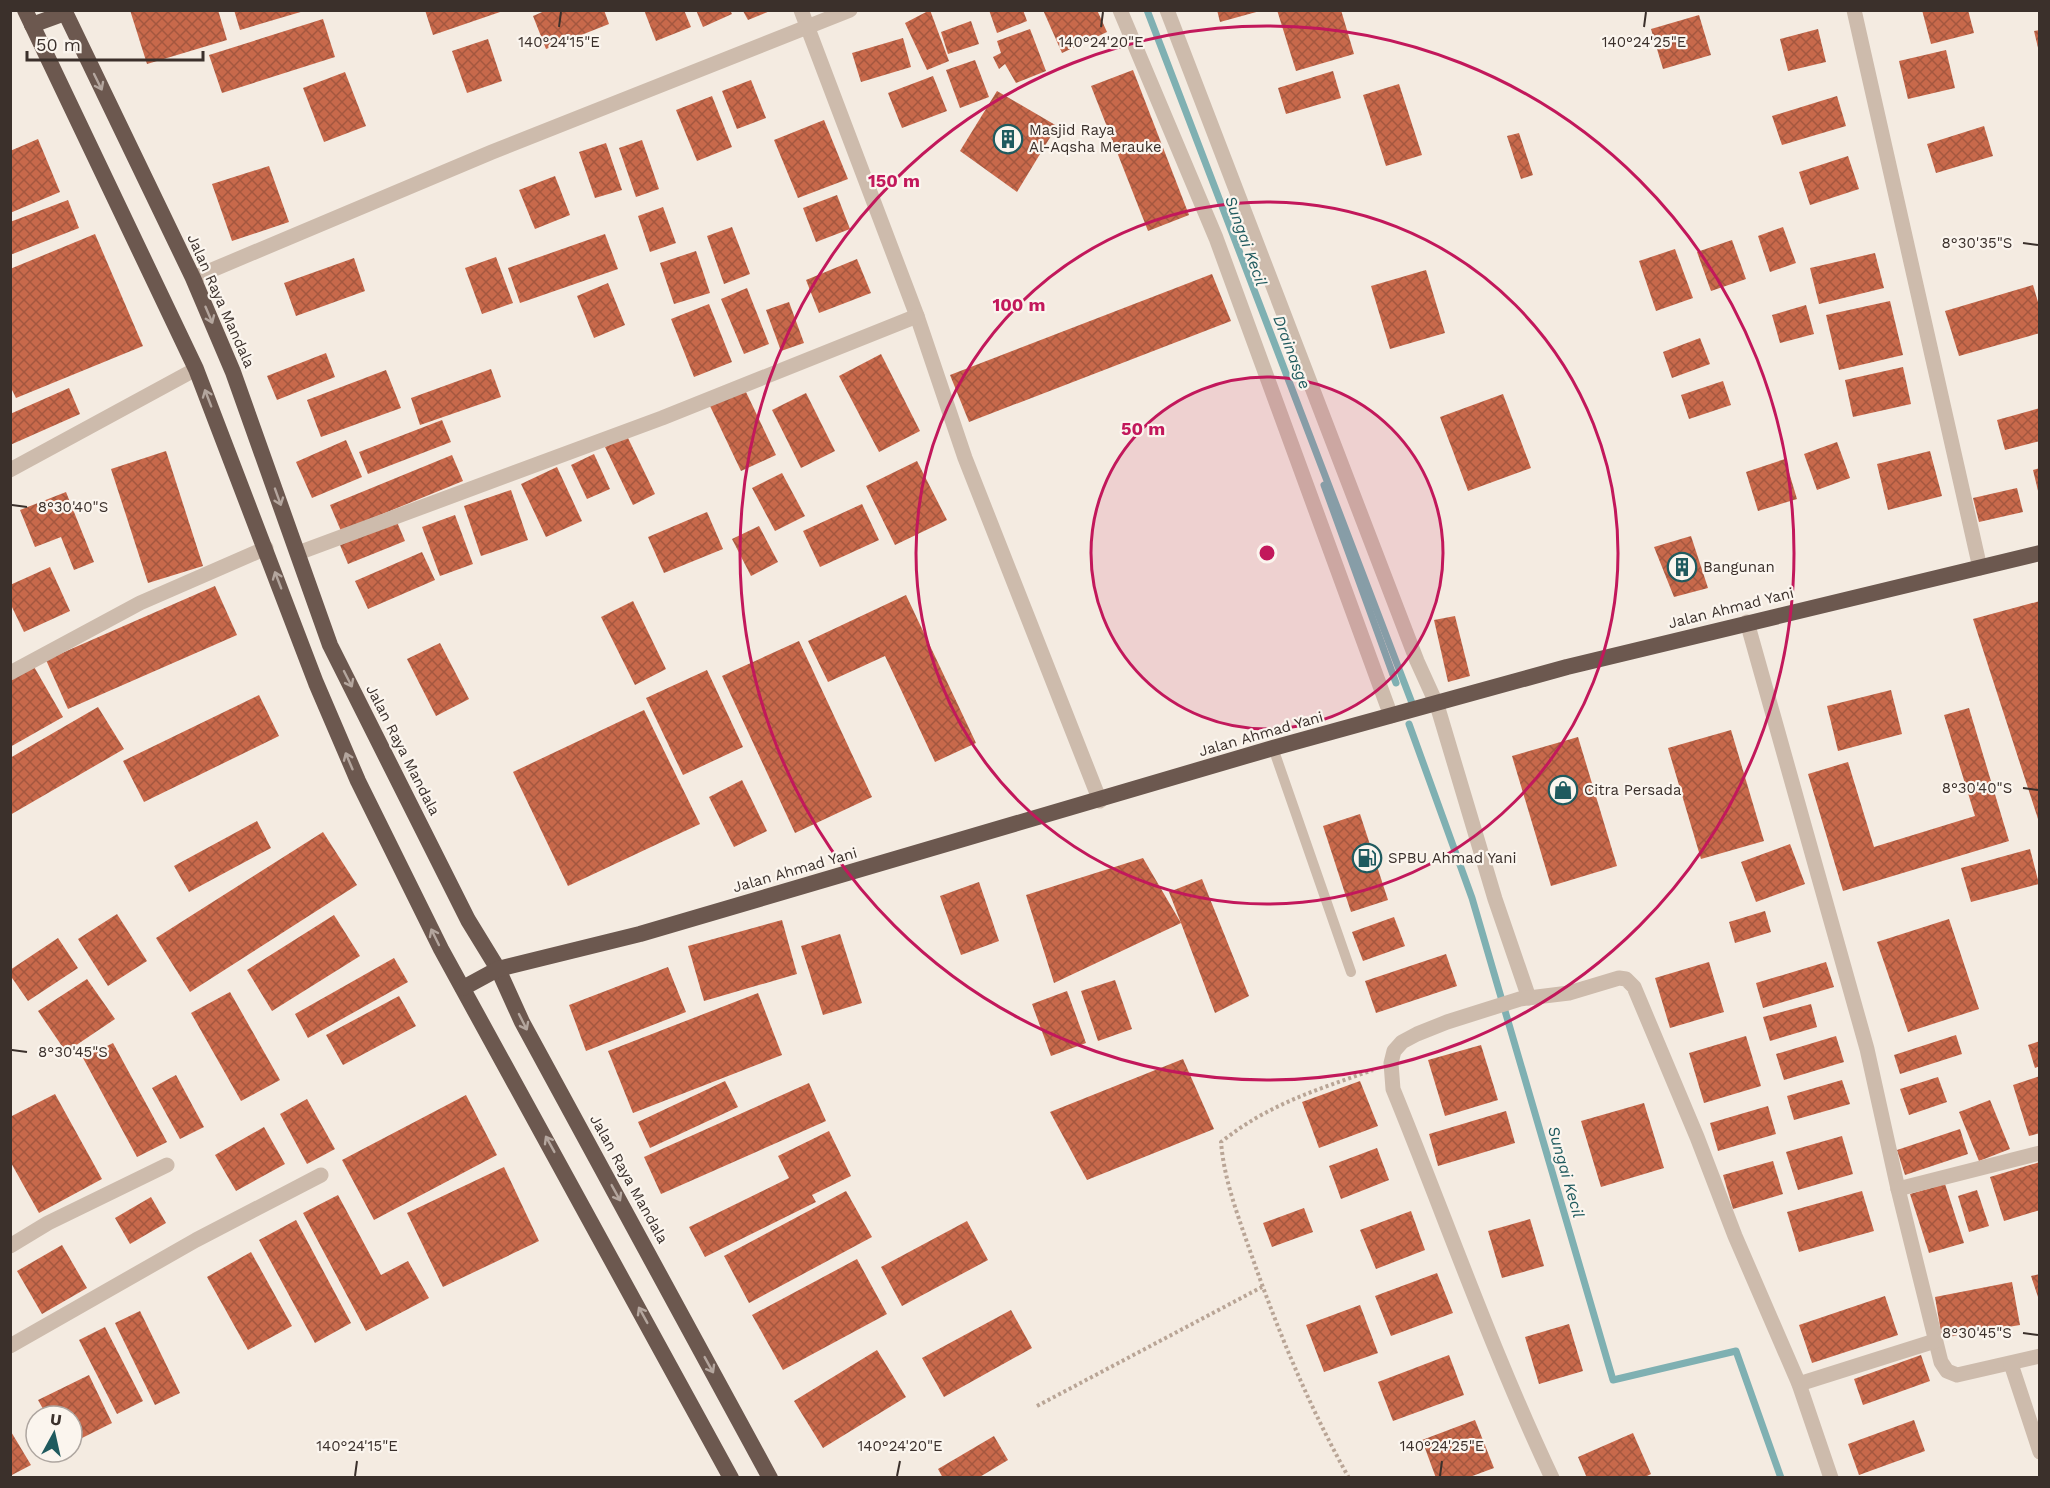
<svg xmlns="http://www.w3.org/2000/svg" width="2050" height="1488" font-family="'Work Sans',sans-serif">
<style>
.lines{fill:none;stroke-linecap:round;stroke-linejoin:round}
.stream{stroke:#7fb0b2;stroke-width:7}
.building{fill:url(#building-cross-hatch)}
.path{stroke:#b9a596;stroke-width:4;stroke-dasharray:3 3;stroke-linecap:butt}
.service{stroke:#cdbbac;stroke-width:10}
.minor{stroke:#cdbbac;stroke-width:15}
.trunk{stroke:#6c584f;stroke-width:16}
.oneway{stroke:#b4a69e}
.ticks{fill:none;stroke:#3b302b;stroke-width:2}
.ring{fill:none;stroke:#c2185b;stroke-width:3}
.labels{text-anchor:middle;dominant-baseline:central;stroke-width:4.5;stroke-linejoin:round;paint-order:stroke}
.poi-label{font-size:15px;fill:#3b302b;stroke:#fbf5ee;text-anchor:start}
.street-label{font-size:15px;fill:#3b302b;stroke:#fbf5ee}
.water-label{font-size:16px;font-style:italic;fill:#1f5a5e;stroke:#fbf5ee}
.ticks-label{font-size:15px;text-anchor:middle;fill:#3b302b;stroke:#fbf5ee;stroke-width:4.5;stroke-linejoin:round;paint-order:stroke}
.centre{fill:#c2185b;stroke:#fbf5ee;stroke-width:3}
.ring-label{font-size:18px;text-anchor:middle;font-weight:bold;fill:#c2185b;stroke:#fbf5ee;stroke-width:4.5;stroke-linejoin:round;paint-order:stroke}
</style>
<defs>
<pattern id="building-cross-hatch" width="8" height="8" patternUnits="userSpaceOnUse" patternTransform="scale(1.5)"><rect width="8" height="8" fill="#c8694b"/><path d="M0 0l8 8M0 8l8-8" fill="none" stroke="#a4573f"/></pattern>
</defs>
<rect width="100%" height="100%" fill="#f4ebe1"/>
<g class="lines">
<g class="stream">
<path d="M1147,10L1412,703"/>
<path d="M1324,485L1396,683"/>
<path d="M1409,724L1472,898L1613,1380L1736,1351L1781,1478"/>
</g>
</g>
<g class="building">
<path d="M130,10H218L227,40L147,64Z"/>
<path d="M234,10H304V11L240,30Z"/>
<path d="M425,10H503V11L433,35Z"/>
<path d="M547,10H604L609,24L546,49L533,16Z"/>
<path d="M644,10H684L691,27L656,41Z"/>
<path d="M696,10H730L732,14L703,27Z"/>
<path d="M930,10L949,61L927,70L905,23Z"/>
<path d="M989,10H1023L1027,21L997,33Z"/>
<path d="M1043,10H1097L1107,32L1062,53Z"/>
<path d="M1217,10H1260V11L1220,22Z"/>
<path d="M1277,10H1341L1354,54L1296,71Z"/>
<path d="M1922,10H1968L1974,33L1931,44Z"/>
<path d="M743,11H770L748,20Z"/>
<path d="M1699,15L1711,55L1663,69L1651,29Z"/>
<path d="M323,19L335,57L222,93L209,55Z"/>
<path d="M971,21L979,44L948,54L941,32Z"/>
<path d="M1030,29L1046,71L1016,83L1005,64L999,69L993,57L1001,53L997,41Z"/>
<path d="M1818,29L1826,62L1788,71L1780,39Z"/>
<path d="M2040,30V52H2039L2034,31Z"/>
<path d="M903,38L911,67L861,82L852,53Z"/>
<path d="M488,39L502,81L467,93L452,51Z"/>
<path d="M1946,50L1955,88L1908,99L1899,61Z"/>
<path d="M975,60L989,97L960,108L946,70Z"/>
<path d="M1133,70L1189,215L1148,231L1091,86Z"/>
<path d="M1333,71L1341,98L1286,114L1278,88Z"/>
<path d="M345,72L366,126L324,142L303,88Z"/>
<path d="M933,76L947,111L902,128L888,93Z"/>
<path d="M751,80L766,118L737,129L722,91Z"/>
<path d="M1399,84L1422,155L1386,166L1363,95Z"/>
<path d="M997,91L1057,126L1017,192L960,151Z"/>
<path d="M712,96L732,147L697,161L676,110Z"/>
<path d="M1837,96L1846,126L1782,145L1772,116Z"/>
<path d="M824,120L848,179L798,198L774,140Z"/>
<path d="M1984,126L1993,156L1936,173L1927,144Z"/>
<path d="M1519,133L1533,175L1521,179L1507,136Z"/>
<path d="M38,139L60,192L10,213V151Z"/>
<path d="M642,140L659,189L636,197L619,148Z"/>
<path d="M606,143L622,190L595,198L579,152Z"/>
<path d="M1848,156L1859,189L1810,205L1799,172Z"/>
<path d="M269,166L289,222L232,241L212,184Z"/>
<path d="M555,176L570,215L535,229L519,190Z"/>
<path d="M837,195L850,229L816,242L803,208Z"/>
<path d="M68,200L79,228L10,255V222Z"/>
<path d="M663,207L676,243L650,252L638,216Z"/>
<path d="M732,227L750,274L724,284L707,236Z"/>
<path d="M1783,227L1796,263L1770,272L1758,236Z"/>
<path d="M95,234L143,346L16,398L10,386V269Z"/>
<path d="M605,234L618,269L520,303L508,268Z"/>
<path d="M1732,240L1746,279L1711,291L1697,252Z"/>
<path d="M1675,249L1693,298L1656,311L1639,261Z"/>
<path d="M696,251L710,293L674,304L660,263Z"/>
<path d="M1875,253L1884,288L1819,304L1810,268Z"/>
<path d="M496,257L513,303L482,314L465,268Z"/>
<path d="M354,258L365,291L296,316L284,283Z"/>
<path d="M857,259L871,293L819,313L806,280Z"/>
<path d="M1426,270L1445,333L1390,349L1371,286Z"/>
<path d="M1212,274L1231,321L969,422L950,375Z"/>
<path d="M608,283L625,325L594,338L577,296Z"/>
<path d="M2033,285L2040,309V333L1959,356L1945,311Z"/>
<path d="M747,288L769,344L744,354L721,299Z"/>
<path d="M1890,301L1903,355L1839,370L1826,315Z"/>
<path d="M789,302L804,343L781,351L766,310Z"/>
<path d="M709,304L732,362L694,377L671,319Z"/>
<path d="M1806,305L1814,334L1780,343L1772,315Z"/>
<path d="M1700,338L1710,364L1672,378L1663,352Z"/>
<path d="M326,353L335,377L277,400L267,376Z"/>
<path d="M881,354L920,431L879,452L839,376Z"/>
<path d="M1903,367L1911,404L1853,417L1845,380Z"/>
<path d="M491,369L501,397L420,425L411,398Z"/>
<path d="M386,370L401,408L321,437L307,400Z"/>
<path d="M1723,381L1731,405L1689,419L1681,395Z"/>
<path d="M69,388L80,414L10,445V414Z"/>
<path d="M745,390L776,455L741,471L710,406Z"/>
<path d="M806,393L835,451L801,468L772,410Z"/>
<path d="M1503,394L1531,468L1468,491L1440,417Z"/>
<path d="M2040,408V441L2005,450L1997,420Z"/>
<path d="M442,420L451,442L368,474L359,452Z"/>
<path d="M627,436L655,494L633,505L605,447Z"/>
<path d="M346,440L362,477L312,498L296,462Z"/>
<path d="M1837,442L1850,478L1817,490L1804,454Z"/>
<path d="M166,451L203,566L148,583L111,469Z"/>
<path d="M1930,451L1942,496L1888,510L1877,464Z"/>
<path d="M594,454L610,489L587,499L571,465Z"/>
<path d="M452,455L463,481L341,531L330,505Z"/>
<path d="M1785,459L1797,499L1758,511L1746,472Z"/>
<path d="M917,461L947,520L895,545L866,486Z"/>
<path d="M557,467L582,521L546,537L521,484Z"/>
<path d="M2040,468V494L2039,495L2033,470Z"/>
<path d="M782,473L805,516L775,531L752,488Z"/>
<path d="M2017,488L2023,512L1979,522L1973,498Z"/>
<path d="M511,490L528,540L481,556L464,506Z"/>
<path d="M66,492L94,562L74,570L61,537L35,547L20,510Z"/>
<path d="M862,504L879,540L820,567L803,531Z"/>
<path d="M707,512L723,549L664,573L648,537Z"/>
<path d="M455,515L473,564L440,576L422,527Z"/>
<path d="M397,522L405,541L348,564L340,545Z"/>
<path d="M759,526L778,562L751,576L732,539Z"/>
<path d="M1691,536L1708,588L1674,597L1654,547Z"/>
<path d="M422,552L435,580L368,609L355,581Z"/>
<path d="M50,567L70,611L24,632L10,603V585Z"/>
<path d="M215,586L237,635L68,709L46,660Z"/>
<path d="M906,595L976,743L935,762L885,656L828,682L808,641Z"/>
<path d="M633,601L666,669L635,685L601,617Z"/>
<path d="M2040,601V821L2039,822L1973,619Z"/>
<path d="M1455,616L1470,676L1448,682L1434,620Z"/>
<path d="M799,641L872,797L795,833L722,676Z"/>
<path d="M440,643L469,699L436,716L407,659Z"/>
<path d="M33,665L63,717L10,747V678Z"/>
<path d="M707,670L743,747L683,775L646,698Z"/>
<path d="M1891,690L1902,734L1838,751L1827,706Z"/>
<path d="M259,695L279,736L144,802L123,761Z"/>
<path d="M98,707L124,749L10,815V758Z"/>
<path d="M1969,708L2009,841L1843,891L1808,774L1848,762L1874,847L1975,816L1944,715Z"/>
<path d="M644,710L700,824L568,886L513,772Z"/>
<path d="M1731,730L1764,841L1701,859L1668,748Z"/>
<path d="M1578,737L1617,866L1551,886L1512,756Z"/>
<path d="M742,780L767,831L734,847L709,797Z"/>
<path d="M1360,814L1388,900L1351,912L1323,826Z"/>
<path d="M257,821L271,848L189,892L174,866Z"/>
<path d="M323,832L357,885L190,992L156,938Z"/>
<path d="M1790,844L1805,884L1756,902L1741,862Z"/>
<path d="M2030,849L2039,884L1971,902L1961,868Z"/>
<path d="M1143,858L1181,923L1169,892L1202,879L1249,996L1215,1013L1181,923L1054,983L1026,895Z"/>
<path d="M979,882L999,941L961,955L940,896Z"/>
<path d="M1765,911L1771,932L1735,943L1729,922Z"/>
<path d="M117,914L147,961L108,986L78,939Z"/>
<path d="M334,915L360,956L272,1011L247,970Z"/>
<path d="M1394,917L1405,946L1363,961L1352,932Z"/>
<path d="M1949,919L1979,1009L1908,1032L1877,942Z"/>
<path d="M782,920L797,974L704,1001L688,946Z"/>
<path d="M840,934L862,1003L823,1015L801,946Z"/>
<path d="M58,938L78,968L28,1001L10,975V970Z"/>
<path d="M1446,954L1457,986L1376,1013L1365,981Z"/>
<path d="M394,958L408,982L308,1038L295,1014Z"/>
<path d="M1709,962L1724,1012L1670,1028L1655,978Z"/>
<path d="M1826,962L1834,987L1763,1008L1756,983Z"/>
<path d="M668,967L686,1012L586,1051L569,1005Z"/>
<path d="M87,979L115,1019L66,1052L38,1011Z"/>
<path d="M1115,980L1132,1029L1098,1041L1081,991Z"/>
<path d="M1067,991L1086,1043L1051,1056L1032,1004Z"/>
<path d="M230,992L280,1080L241,1101L191,1013Z"/>
<path d="M758,993L782,1055L633,1113L608,1051Z"/>
<path d="M399,996L416,1026L343,1065L326,1035Z"/>
<path d="M1811,1004L1817,1027L1770,1041L1763,1017Z"/>
<path d="M1956,1035L1962,1054L1900,1074L1894,1055Z"/>
<path d="M1746,1036L1761,1086L1704,1103L1689,1053Z"/>
<path d="M1836,1036L1844,1062L1784,1080L1776,1054Z"/>
<path d="M2040,1041V1066L2035,1068L2028,1045Z"/>
<path d="M113,1043L167,1142L137,1157L83,1058Z"/>
<path d="M1481,1045L1498,1100L1445,1116L1428,1060Z"/>
<path d="M1183,1059L1214,1129L1087,1180L1050,1112Z"/>
<path d="M176,1075L204,1127L180,1139L152,1088Z"/>
<path d="M2040,1076V1133L2029,1136L2013,1085Z"/>
<path d="M1938,1077L1947,1102L1909,1115L1900,1089Z"/>
<path d="M1842,1080L1850,1104L1794,1120L1787,1096Z"/>
<path d="M725,1081L738,1107L650,1148L638,1122Z"/>
<path d="M1360,1081L1378,1126L1319,1148L1302,1102Z"/>
<path d="M809,1083L826,1121L661,1194L644,1157Z"/>
<path d="M55,1094L102,1179L39,1213L10,1161V1117Z"/>
<path d="M466,1095L497,1155L374,1220L342,1160Z"/>
<path d="M307,1099L335,1149L307,1164L280,1114Z"/>
<path d="M1990,1100L2010,1149L1979,1161L1959,1112Z"/>
<path d="M1644,1103L1664,1168L1601,1187L1581,1121Z"/>
<path d="M1768,1106L1776,1134L1718,1151L1710,1123Z"/>
<path d="M1506,1111L1515,1143L1438,1166L1429,1134Z"/>
<path d="M264,1127L285,1164L236,1191L215,1155Z"/>
<path d="M1960,1129L1968,1154L1905,1175L1897,1150Z"/>
<path d="M829,1131L851,1176L812,1195L816,1202L705,1257L689,1227L789,1178L778,1156Z"/>
<path d="M1842,1136L1853,1174L1798,1190L1786,1152Z"/>
<path d="M1377,1148L1389,1180L1341,1199L1329,1166Z"/>
<path d="M1773,1161L1783,1194L1733,1209L1723,1175Z"/>
<path d="M2040,1162V1210L2004,1221L1990,1177Z"/>
<path d="M504,1167L539,1241L443,1287L407,1213Z"/>
<path d="M1945,1184L1964,1243L1929,1253L1910,1194Z"/>
<path d="M1977,1190L1989,1226L1969,1232L1958,1196Z"/>
<path d="M846,1191L872,1237L749,1303L724,1256Z"/>
<path d="M1862,1191L1874,1231L1799,1252L1787,1212Z"/>
<path d="M338,1195L381,1275L408,1261L429,1298L366,1331L303,1213Z"/>
<path d="M151,1197L166,1223L130,1244L115,1218Z"/>
<path d="M1304,1208L1313,1232L1272,1247L1263,1223Z"/>
<path d="M1411,1211L1425,1250L1376,1269L1360,1230Z"/>
<path d="M1530,1219L1544,1266L1502,1278L1488,1231Z"/>
<path d="M296,1220L351,1323L315,1343L259,1240Z"/>
<path d="M967,1221L988,1260L902,1306L881,1267Z"/>
<path d="M62,1245L87,1288L42,1314L17,1271Z"/>
<path d="M251,1252L292,1326L248,1350L207,1277Z"/>
<path d="M857,1259L887,1314L783,1370L752,1315Z"/>
<path d="M1437,1273L1453,1313L1391,1336L1375,1296Z"/>
<path d="M2040,1274V1300H2039L2031,1276Z"/>
<path d="M2012,1282L2020,1325L1942,1338L1935,1297Z"/>
<path d="M1885,1296L1898,1335L1812,1363L1799,1325Z"/>
<path d="M1360,1305L1378,1353L1324,1372L1306,1325Z"/>
<path d="M1011,1310L1032,1348L944,1397L922,1358Z"/>
<path d="M140,1311L180,1393L155,1405L115,1323Z"/>
<path d="M1569,1324L1583,1371L1539,1384L1525,1337Z"/>
<path d="M105,1327L143,1401L117,1414L79,1340Z"/>
<path d="M877,1350L906,1397L823,1448L794,1401Z"/>
<path d="M1449,1355L1464,1395L1393,1421L1378,1382Z"/>
<path d="M1921,1355L1930,1381L1863,1405L1854,1379Z"/>
<path d="M89,1375L112,1423L72,1443V1416H47L38,1400Z"/>
<path d="M1475,1420L1494,1468L1467,1478H1436L1422,1440Z"/>
<path d="M1914,1420L1925,1451L1859,1475L1848,1444Z"/>
<path d="M10,1430L31,1465L10,1476Z"/>
<path d="M1633,1433L1651,1474L1643,1478H1587L1578,1457Z"/>
<path d="M994,1436L1008,1460L978,1478H943L938,1469Z"/>
</g>
<g class="lines">
<g class="path">
<path d="M1037,1406L1262,1287"/>
<path d="M1349,1478C1308,1405 1276,1326 1249,1248C1237,1213 1224,1179 1221,1142C1269,1104 1316,1090 1373,1070"/>
</g>
<path class="service" d="M1273,748L1351,972"/>
<g class="minor">
<path d="M801,10L917,316L965,458L1100,801"/>
<path d="M1120,10L1216,238L1391,716"/>
<path d="M1167,10L1417,661L1437,705L1495,899L1529,998"/>
<path d="M1854,10L1980,568"/>
<path d="M193,278L492,152L850,10"/>
<path d="M10,470L196,369"/>
<path d="M298,553L662,418L917,316"/>
<path d="M1747,622L1867,1049L1898,1189L1941,1362L1947,1371L1957,1375L2040,1356"/>
<path d="M10,673L140,603L266,548"/>
<path d="M1898,1189L2040,1153"/>
<path d="M10,1246L48,1223L167,1165"/>
<path d="M10,1346L196,1240L321,1175"/>
<path d="M2011,1364L2040,1452"/>
<path d="M1799,1384L1935,1341"/>
<path d="M1552,1478C1492,1351 1446,1219 1393,1089L1391,1063L1394,1051L1402,1042L1417,1034L1447,1022L1520,999L1569,993L1619,978L1626,979L1634,987L1697,1137L1735,1236L1799,1384L1831,1478"/>
</g>
<g class="trunk">
<path d="M25,10L196,369L316,683L358,781L441,949L731,1478"/>
<path d="M64,10L193,278L233,372L330,645L468,920L498,969L522,1022L770,1478"/>
<path d="M32,25L65,13"/>
<path d="M463,988L498,969L640,934L1273,748L1567,667L2040,553"/>
</g>
</g>
<defs><path id="oneway-shaft" d="M-6 0H5M1.5-3L5.5 0L1.5 3" fill="none" stroke-width="1.6" stroke-linecap="round" stroke-linejoin="round" transform="scale(1.5)"/></defs>
<g class="oneway">
<use href="#oneway-shaft" transform="translate(98 82) rotate(64)"/>
<use href="#oneway-shaft" transform="translate(209 315) rotate(67)"/>
<use href="#oneway-shaft" transform="translate(208 398) rotate(-111)"/>
<use href="#oneway-shaft" transform="translate(278 497) rotate(70)"/>
<use href="#oneway-shaft" transform="translate(278 580) rotate(-111)"/>
<use href="#oneway-shaft" transform="translate(348 679) rotate(63)"/>
<use href="#oneway-shaft" transform="translate(349 761) rotate(-113)"/>
<use href="#oneway-shaft" transform="translate(435 937) rotate(-116)"/>
<use href="#oneway-shaft" transform="translate(523 1022) rotate(63)"/>
<use href="#oneway-shaft" transform="translate(550 1144) rotate(-119)"/>
<use href="#oneway-shaft" transform="translate(616 1193) rotate(61)"/>
<use href="#oneway-shaft" transform="translate(643 1315) rotate(-119)"/>
<use href="#oneway-shaft" transform="translate(709 1365) rotate(61)"/>
</g>
<path class="ticks" d="M559,27L561,12M1101,27L1103,12M1644,27L1646,12M2023,243L2038,245M12,505L27,507M2023,788L2038,790M12,1050L27,1052M2023,1333L2038,1335M355,1476L357,1461M897,1476L900,1461M1440,1476L1442,1461"/>
<circle cx="1267" cy="553" r="176" fill="#c2185b" fill-opacity=".12"/>
<g class="ring">
<circle cx="1267" cy="553" r="176"/>
<circle cx="1267" cy="553" r="351"/>
<circle cx="1267" cy="553" r="527"/>
</g>
<defs>
<g id="building-ring" transform="scale(1.5)"><circle r="9.5" fill="#fbf5ee" stroke="#1f5a5e" stroke-width="1.5"/><path d="M-4-6H4V6H1V3H-1V6H-4ZM-2.5-4.3h1.7v1.8h-1.7ZM.8-4.3h1.7v1.8H.8ZM-2.5-1h1.7V.8h-1.7ZM.8-1h1.7V.8H.8Z" fill="#1f5a5e"/></g>
<g id="shop-ring" transform="scale(1.5)"><circle r="9.5" fill="#fbf5ee" stroke="#1f5a5e" stroke-width="1.5"/><path d="M-5-2.5h2.3a2.7 3.5 0 0 1 5.4 0H5L5.5 6h-11ZM-1.5-2.5h3a1.5 2.3 0 0 0-3 0Z" fill="#1f5a5e"/></g>
<g id="fuel-ring" transform="scale(1.5)"><circle r="9.5" fill="#fbf5ee" stroke="#1f5a5e" stroke-width="1.5"/><path d="M-5.5-6h7V0h2V4h1.3V-2.5L3-4.5l.8-.8L6-3V5H2.5V1h-1V6h-7ZM-4.2-4.7v3.2H.2V-4.7Z" fill="#1f5a5e"/></g>
</defs>
<g fill-rule="evenodd">
<use href="#building-ring" x="1008" y="139"/>
<use href="#building-ring" x="1682" y="567"/>
<use href="#shop-ring" x="1563" y="790"/>
<use href="#fuel-ring" x="1367" y="858"/>
</g>
<g class="labels">
<g class="poi-label">
<text x="1029" y="130">Masjid Raya<tspan x="1029" dy="17">Al-Aqsha Merauke</tspan></text>
<text x="1703" y="567">Bangunan</text>
<text x="1584" y="790">Citra Persada</text>
<text x="1388" y="858">SPBU Ahmad Yani</text>
</g>
<g class="street-label">
<text transform="translate(221 301) rotate(66)">Jalan Raya Mandala</text>
<text transform="translate(1731 608) rotate(-14)">Jalan Ahmad Yani</text>
<text transform="translate(1261 734) rotate(-16)">Jalan Ahmad Yani</text>
<text transform="translate(403 750) rotate(63)">Jalan Raya Mandala</text>
<text transform="translate(795 870) rotate(-16)">Jalan Ahmad Yani</text>
<text transform="translate(629 1179) rotate(61)">Jalan Raya Mandala</text>
</g>
<g class="water-label">
<text transform="translate(1246 241) rotate(70)">Sungai Kecil</text>
<text transform="translate(1292 352) rotate(69)">Drainasge</text>
<text transform="translate(1566 1172) rotate(74)">Sungai Kecil</text>
</g>
</g>
<g class="ticks-label">
<text x="559" y="47">140°24'15"E</text>
<text x="1101" y="47">140°24'20"E</text>
<text x="1644" y="47">140°24'25"E</text>
<text x="1977" y="248">8°30'35"S</text>
<text x="73" y="512">8°30'40"S</text>
<text x="1977" y="793">8°30'40"S</text>
<text x="73" y="1057">8°30'45"S</text>
<text x="1977" y="1338">8°30'45"S</text>
<text x="357" y="1451">140°24'15"E</text>
<text x="900" y="1451">140°24'20"E</text>
<text x="1442" y="1451">140°24'25"E</text>
</g>
<circle cx="1267" cy="553" r="9" class="centre"/>
<g class="ring-label">
<text x="894" y="187">150 m</text>
<text x="1019" y="311">100 m</text>
<text x="1143" y="435">50 m</text>
</g>
<rect width="2050" height="1488" fill="none" stroke="#3b302b" stroke-width="24"/>
<g transform="translate(54 1434) rotate(8)"><circle r="28" fill="#fbf5ee" stroke="#aea6a0" stroke-width="1.5"/>
<path d="M0-4.5L10 22L0 15L-10 22Z" fill="#1f5a5e"/>
<text y="-9" font-size="16" font-weight="bold" text-anchor="middle" fill="#3b302b">U</text>
</g>
<path d="M27 51v9h176v-9" fill="none" stroke="#3b302b" stroke-width="3"/>
<text x="36" y="51" font-size="18" fill="#3b302b" stroke="#fbf5ee" stroke-width="4.5" paint-order="stroke">50 m</text>
</svg>
